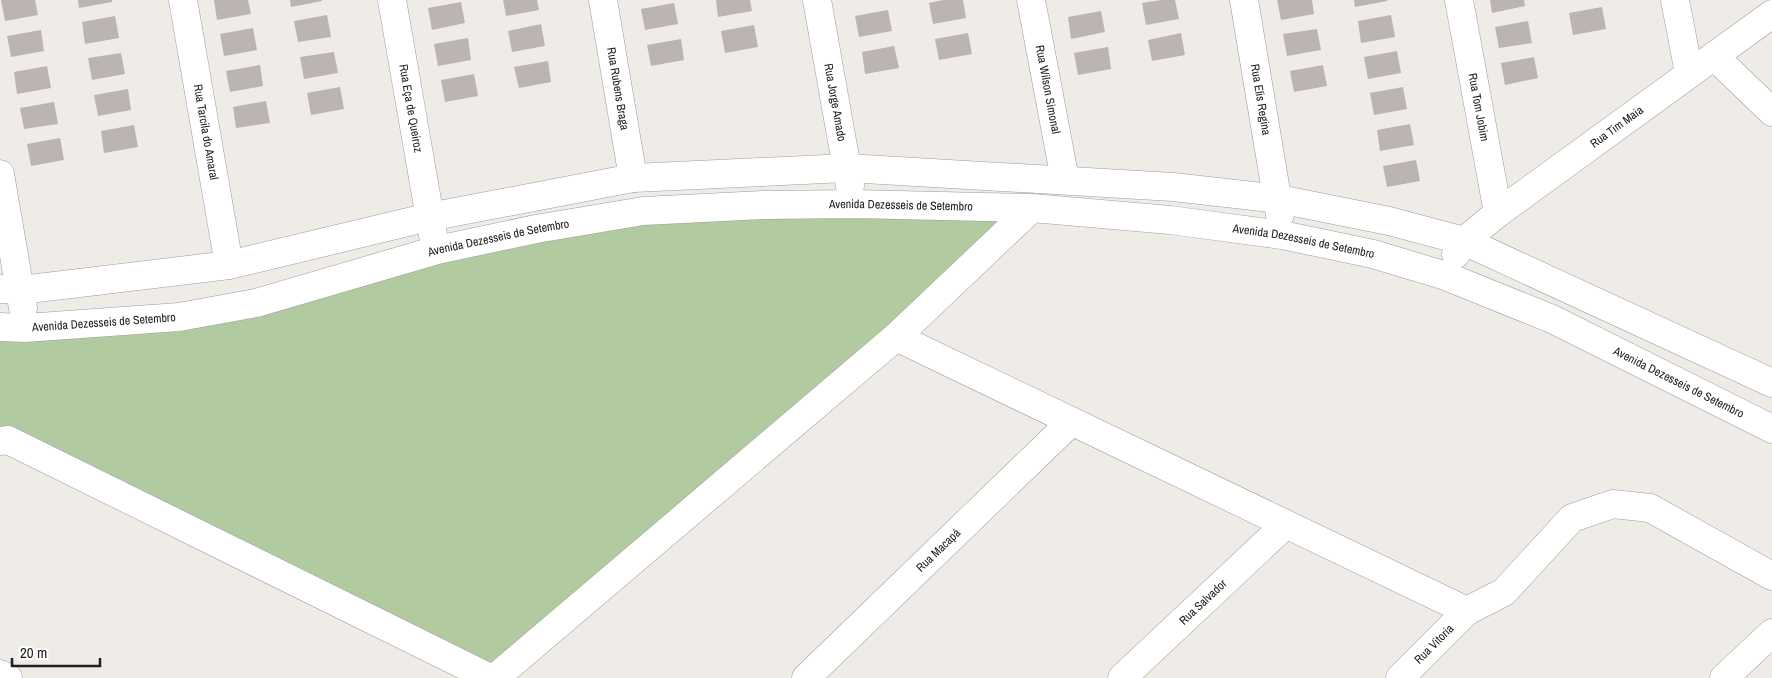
<svg xmlns="http://www.w3.org/2000/svg" width="1772" height="678" font-family="'Archivo Narrow',sans-serif">
<style>
.forest{fill:#b2caa0}
.building{fill:#bcb4b0}
.lines{fill:none;stroke-linecap:round;stroke-linejoin:round}
.street-casing{stroke:#9d9d9d;stroke-width:29}
.street{stroke:#fff;stroke-width:28}
.labels{text-anchor:middle;dominant-baseline:central;stroke-width:4.5;stroke-linejoin:round;paint-order:stroke}
.street-label{font-size:12px;fill:#202020;stroke:#fff}
</style>
<rect width="100%" height="100%" fill="#efece7"/>
<path class="forest" d="M1032,208L495,678L0,441V325L256,303L573,223Z"/>
<g class="building">
<path d="M1,0H35L38,15L5,21Z"/>
<path d="M78,0H112V2L79,8Z"/>
<path d="M214,0H248L251,14L217,20Z"/>
<path d="M290,0H322V1L291,7Z"/>
<path d="M503,0H537L539,10L506,16Z"/>
<path d="M716,0H750L752,11L718,17Z"/>
<path d="M943,0H963L966,18L933,24L929,3Z"/>
<path d="M1161,0H1175L1179,19L1146,25L1142,3Z"/>
<path d="M1277,0H1312L1314,14L1281,20Z"/>
<path d="M1354,0H1387V1L1355,7Z"/>
<path d="M1490,0H1524L1525,6L1492,13Z"/>
<path d="M461,2L465,23L432,30L428,8Z"/>
<path d="M674,3L678,24L645,30L641,9Z"/>
<path d="M1602,7L1606,29L1573,35L1569,13Z"/>
<path d="M888,10L892,31L859,37L855,16Z"/>
<path d="M1101,11L1105,32L1071,39L1068,17Z"/>
<path d="M327,15L331,37L298,42L294,21Z"/>
<path d="M1391,15L1395,37L1361,43L1358,21Z"/>
<path d="M115,16L119,38L85,44L82,22Z"/>
<path d="M1528,21L1532,43L1499,48L1495,27Z"/>
<path d="M541,24L545,46L512,52L508,31Z"/>
<path d="M754,25L758,47L725,53L721,31Z"/>
<path d="M253,28L257,50L224,56L220,34Z"/>
<path d="M1317,29L1321,50L1287,56L1283,34Z"/>
<path d="M41,30L44,51L11,57L7,36Z"/>
<path d="M968,33L972,54L939,60L935,39Z"/>
<path d="M1181,33L1185,55L1152,61L1148,40Z"/>
<path d="M468,38L471,60L438,66L434,44Z"/>
<path d="M681,39L684,60L651,66L647,45Z"/>
<path d="M894,46L899,68L865,74L862,52Z"/>
<path d="M1108,47L1111,69L1078,75L1074,53Z"/>
<path d="M1397,51L1401,73L1368,79L1364,57Z"/>
<path d="M334,52L338,73L304,79L300,57Z"/>
<path d="M121,53L125,74L92,80L88,58Z"/>
<path d="M1534,57L1538,78L1505,85L1501,63Z"/>
<path d="M548,61L551,82L519,88L514,67Z"/>
<path d="M260,65L263,86L230,92L226,71Z"/>
<path d="M1323,65L1327,86L1294,92L1290,71Z"/>
<path d="M47,66L51,88L17,94L14,72Z"/>
<path d="M474,74L478,96L445,102L441,80Z"/>
<path d="M340,87L344,109L311,115L307,93Z"/>
<path d="M1403,87L1407,109L1374,115L1370,93Z"/>
<path d="M128,89L131,110L98,116L94,95Z"/>
<path d="M266,101L270,123L236,128L233,107Z"/>
<path d="M54,102L58,124L24,129L20,108Z"/>
<path d="M1410,124L1414,145L1380,151L1377,130Z"/>
<path d="M134,125L138,147L104,153L101,131Z"/>
<path d="M60,138L64,160L31,166L27,144Z"/>
<path d="M1416,160L1420,181L1387,187L1383,166Z"/>
</g>
<g class="lines">
<g class="street-casing">
<g id="street">
<path id="s1" d="M183,0L229,265"/>
<path id="s2" d="M392,0L433,235"/>
<path id="s3" d="M603,0L633,178"/>
<path id="s4" d="M817,0L850,186"/>
<path id="s5" d="M1031,0L1065,180"/>
<path id="s6" d="M1244,0L1280,215"/>
<path id="s7" d="M1459,0L1498,213"/>
<path d="M1675,0L1689,73"/>
<path d="M1714,56L1772,112"/>
<path d="M0,174L23,308"/>
<path id="s8" d="M1456,254L1464,241L1498,213L1772,14"/>
<path d="M0,289L21,290L229,265L429,217L633,178L847,168L1173,187L1279,199L1389,221L1464,241L1772,383"/>
<path id="s9" d="M0,327L25,328L179,317L256,303L437,250L536,229L643,211L763,205L854,204L1032,208L1170,220L1282,235L1373,254L1443,275L1552,319L1772,429"/>
<path d="M896,337L1467,611L1504,592L1572,518L1613,504L1650,508L1772,576"/>
<path d="M0,441L8,440L490,678"/>
<path d="M0,674L8,678"/>
<path d="M495,678L896,337L1032,208"/>
<path id="s10" d="M806,678L1071,422"/>
<path id="s11" d="M1122,678L1285,525"/>
<path id="s12" d="M1400,678L1467,611"/>
<path d="M1724,678L1772,633"/>
</g>
</g>
<use href="#street" class="street"/>
</g>
<g class="labels">
<g class="street-label">
<text stroke="none"><textPath href="#s3" startOffset="90">Rua Rubens Braga</textPath></text>
<text stroke="none"><textPath href="#s5" startOffset="91">Rua Wilson Simonal</textPath></text>
<text stroke="none"><textPath href="#s6" startOffset="101">Rua Elis Regina</textPath></text>
<text stroke="none"><textPath href="#s4" startOffset="104">Rua Jorge Amado</textPath></text>
<text stroke="none"><textPath href="#s7" startOffset="109">Rua Tom Jobim</textPath></text>
<text stroke="none"><textPath href="#s2" startOffset="110">Rua Eça de Queiroz</textPath></text>
<text stroke="none"><textPath href="#s8" startOffset="206">Rua Tim Maia</textPath></text>
<text stroke="none"><textPath href="#s1" startOffset="134">Rua Tarcila do Amaral</textPath></text>
<text stroke="none"><textPath href="#s9" startOffset="914">Avenida Dezesseis de Setembro</textPath></text>
<text stroke="none"><textPath href="#s9" startOffset="509">Avenida Dezesseis de Setembro</textPath></text>
<text stroke="none"><textPath href="#s9" startOffset="1319">Avenida Dezesseis de Setembro</textPath></text>
<text stroke="none"><textPath href="#s9" startOffset="104">Avenida Dezesseis de Setembro</textPath></text>
<text stroke="none"><textPath href="#s9" startOffset="1722">Avenida Dezesseis de Setembro</textPath></text>
<text stroke="none"><textPath href="#s10" startOffset="184">Rua Macapá</textPath></text>
<text stroke="none"><textPath href="#s11" startOffset="111">Rua Salvador</textPath></text>
<text stroke="none"><textPath href="#s12" startOffset="48">Rua Vitoria</textPath></text>
</g>
</g>
<path d="M12 658v8h88v-8" fill="none" stroke="#202020" stroke-width="2.5"/>
<text x="20" y="658" font-size="15" fill="#202020" stroke="#ffffff" stroke-width="4" paint-order="stroke">20 m</text>
</svg>
